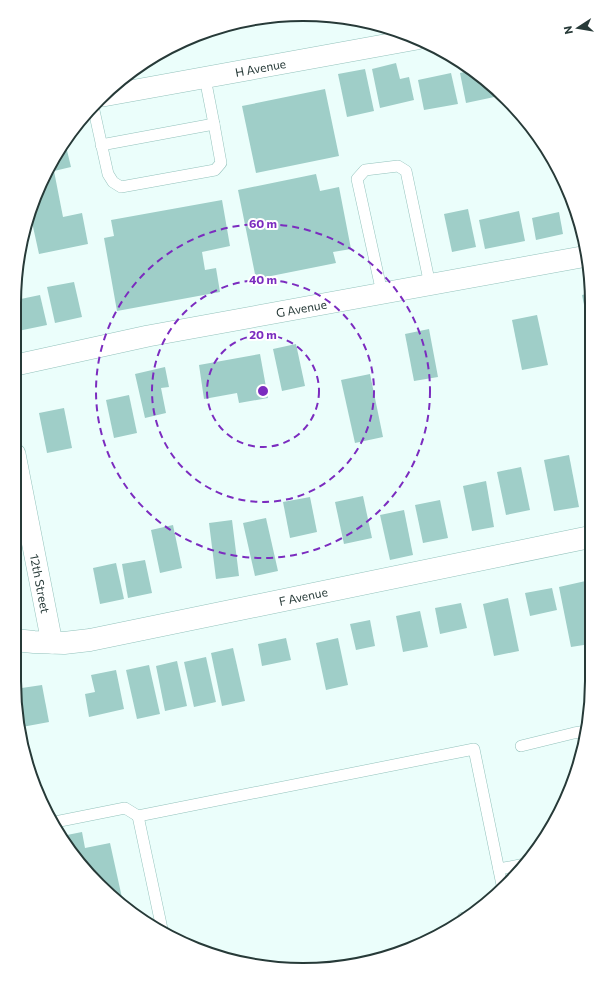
<svg xmlns="http://www.w3.org/2000/svg" width="606" height="984" font-family="Commissioner,sans-serif">
<style>
.building{fill:#9fcec8}
.lines{fill:none;stroke-linecap:round;stroke-linejoin:round}
.service-casing{stroke:#93c2bc;stroke-width:12}
.minor-casing{stroke:#93c2bc;stroke-width:22}
.tertiary-casing{stroke:#93c2bc;stroke-width:23}
.service{stroke:#fff;stroke-width:11}
.minor{stroke:#fff;stroke-width:21}
.tertiary{stroke:#fff;stroke-width:22}
.ring{fill:none;stroke:#7b2cbf;stroke-width:2;stroke-dasharray:7 5}
.labels{text-anchor:middle;dominant-baseline:central;stroke-width:4;stroke-linejoin:round;paint-order:stroke}
.street-label{font-size:12px;fill:#273a38;stroke:#fff}
.rim{fill:none;stroke:#273a38;stroke-width:2}
.centre{fill:#7b2cbf;stroke:#fff;stroke-width:2}
.ring-label{font-size:12px;text-anchor:middle;font-weight:bold;fill:#7b2cbf;stroke:#fff;stroke-width:4;stroke-linejoin:round;paint-order:stroke}
</style>
<rect width="100%" height="100%" fill="#ebfefb"/>
<g class="building">
<path d="M396,63L400,79L409,77L414,100L380,108L372,69Z"/>
<path d="M365,69L374,111L347,117L338,74Z"/>
<path d="M474,70L479,74L499,92V96L466,103L460,73Z"/>
<path d="M451,73L458,104L424,110L418,80Z"/>
<path d="M325,89L339,156L256,173L242,106Z"/>
<path d="M65,142L71,167L54,171L63,217L82,213L88,244L39,254L30,213L36,193Z"/>
<path d="M316,174L320,191L339,187L351,249L333,252L336,263L256,279L238,190Z"/>
<path d="M222,200L230,246L202,252L205,270L216,268L220,292L117,311L104,238L114,236L111,220Z"/>
<path d="M468,209L476,247L452,252L444,214Z"/>
<path d="M519,211L525,241L485,249L479,220Z"/>
<path d="M559,212L563,234L536,240L532,218Z"/>
<path d="M74,282L82,317L55,323L47,287Z"/>
<path d="M591,293V335H590L582,295Z"/>
<path d="M40,295L47,325L18,331L16,321V300Z"/>
<path d="M537,315L548,365L522,370L512,320Z"/>
<path d="M429,329L438,377L414,381L405,334Z"/>
<path d="M296,344L305,386L282,391L273,349Z"/>
<path d="M260,354L268,398L239,403L237,393L204,399L199,365Z"/>
<path d="M165,367L169,387L161,388L166,413L145,418L135,374Z"/>
<path d="M370,374L383,437L355,443L341,380Z"/>
<path d="M129,395L137,433L114,438L106,400Z"/>
<path d="M64,408L72,448L47,453L39,413Z"/>
<path d="M569,455L579,507L554,511L544,460Z"/>
<path d="M521,467L530,510L506,515L497,472Z"/>
<path d="M486,481L494,527L472,531L463,486Z"/>
<path d="M591,485L590,507L585,486Z"/>
<path d="M363,496L372,538L344,544L335,502Z"/>
<path d="M310,497L317,532L290,538L283,502Z"/>
<path d="M440,500L448,538L423,543L415,505Z"/>
<path d="M404,510L413,555L390,560L380,515Z"/>
<path d="M266,518L278,571L255,576L243,523Z"/>
<path d="M232,520L239,576L216,579L209,523Z"/>
<path d="M173,525L182,568L160,573L151,530Z"/>
<path d="M145,560L152,593L128,598L122,564Z"/>
<path d="M116,563L124,599L100,604L93,568Z"/>
<path d="M15,578L21,604L14,606L15,579Z"/>
<path d="M590,580V627L587,628L590,644L571,647L559,587Z"/>
<path d="M552,588L557,610L530,616L525,593Z"/>
<path d="M508,598L519,651L494,656L483,604Z"/>
<path d="M461,603L467,628L440,634L435,608Z"/>
<path d="M420,611L428,647L403,652L396,616Z"/>
<path d="M370,620L375,646L356,650L350,624Z"/>
<path d="M286,638L291,660L262,666L258,644Z"/>
<path d="M338,638L348,685L326,690L316,643Z"/>
<path d="M233,648L245,701L222,706L211,653Z"/>
<path d="M206,657L216,702L194,707L184,662Z"/>
<path d="M177,661L187,706L165,711L156,666Z"/>
<path d="M149,665L160,714L137,719L126,670Z"/>
<path d="M116,670L124,709L89,717L85,694L95,692L91,675Z"/>
<path d="M42,685L49,722L22,727L15,689Z"/>
<path d="M82,832L85,848L110,843L124,907L74,857L62,836Z"/>
</g>
<g class="lines">
<g class="service-casing">
<g id="service">
<path d="M93,106L108,174L113,182L121,187L215,170L221,163L214,124L205,78"/>
<path d="M101,145L214,124"/>
<path d="M382,293L357,179L365,170L398,166L406,171L430,285"/>
<path d="M521,746L574,733L586,731"/>
<path d="M138,816L162,929"/>
<path d="M55,822L125,808L138,816L474,749L502,885"/>
<path d="M499,869L525,864"/>
<path d="M463,918V921"/>
</g>
</g>
<g class="minor-casing">
<g id="minor">
<path id="s1" d="M103,96L417,39"/>
<path id="s2" d="M16,365L148,336L587,256"/>
<path id="s3" d="M15,454L52,643"/>
</g>
</g>
<g class="tertiary-casing">
<g id="tertiary">
<path id="s4" d="M14,640L34,642L64,643L90,640L590,537"/>
</g>
</g>
<use href="#service" class="service"/>
<use href="#minor" class="minor"/>
<use href="#tertiary" class="tertiary"/>
</g>
<g class="ring">
<circle cx="263" cy="391" r="56"/>
<circle cx="263" cy="391" r="111"/>
<circle cx="263" cy="391" r="167"/>
</g>
<g class="labels">
<g class="street-label">
<text stroke="none"><textPath href="#s1" startOffset="160">H Avenue</textPath></text>
<text stroke="none"><textPath href="#s2" startOffset="291">G Avenue</textPath></text>
<text stroke="none"><textPath href="#s3" startOffset="132">12th Street</textPath></text>
<text stroke="none"><textPath href="#s4" startOffset="294">F Avenue</textPath></text>
</g>
</g>
<path d="M0 0H606V984H0ZM303 21H303A282 282 0 0 1 585 303V681A282 282 0 0 1 303 963H303A282 282 0 0 1 21 681V303A282 282 0 0 1 303 21Z" fill="#fff" fill-rule="evenodd"/>
<path class="rim" d="M303 21H303A282 282 0 0 1 585 303V681A282 282 0 0 1 303 963H303A282 282 0 0 1 21 681V303A282 282 0 0 1 303 21Z"/>
<circle cx="263" cy="391" r="6" class="centre"/>
<g class="ring-label">
<text x="263" y="228">60 m</text>
<text x="263" y="284">40 m</text>
<text x="263" y="339">20 m</text>
</g>
<g transform="translate(578 28) rotate(258)" stroke="#ffffff" stroke-width="3" paint-order="stroke">
<path d="M0-3L7 15L0 10L-7 15Z" fill="#273a38"/>
<text y="-6" font-size="11" font-weight="bold" text-anchor="middle" fill="#273a38">N</text>
</g>
</svg>
